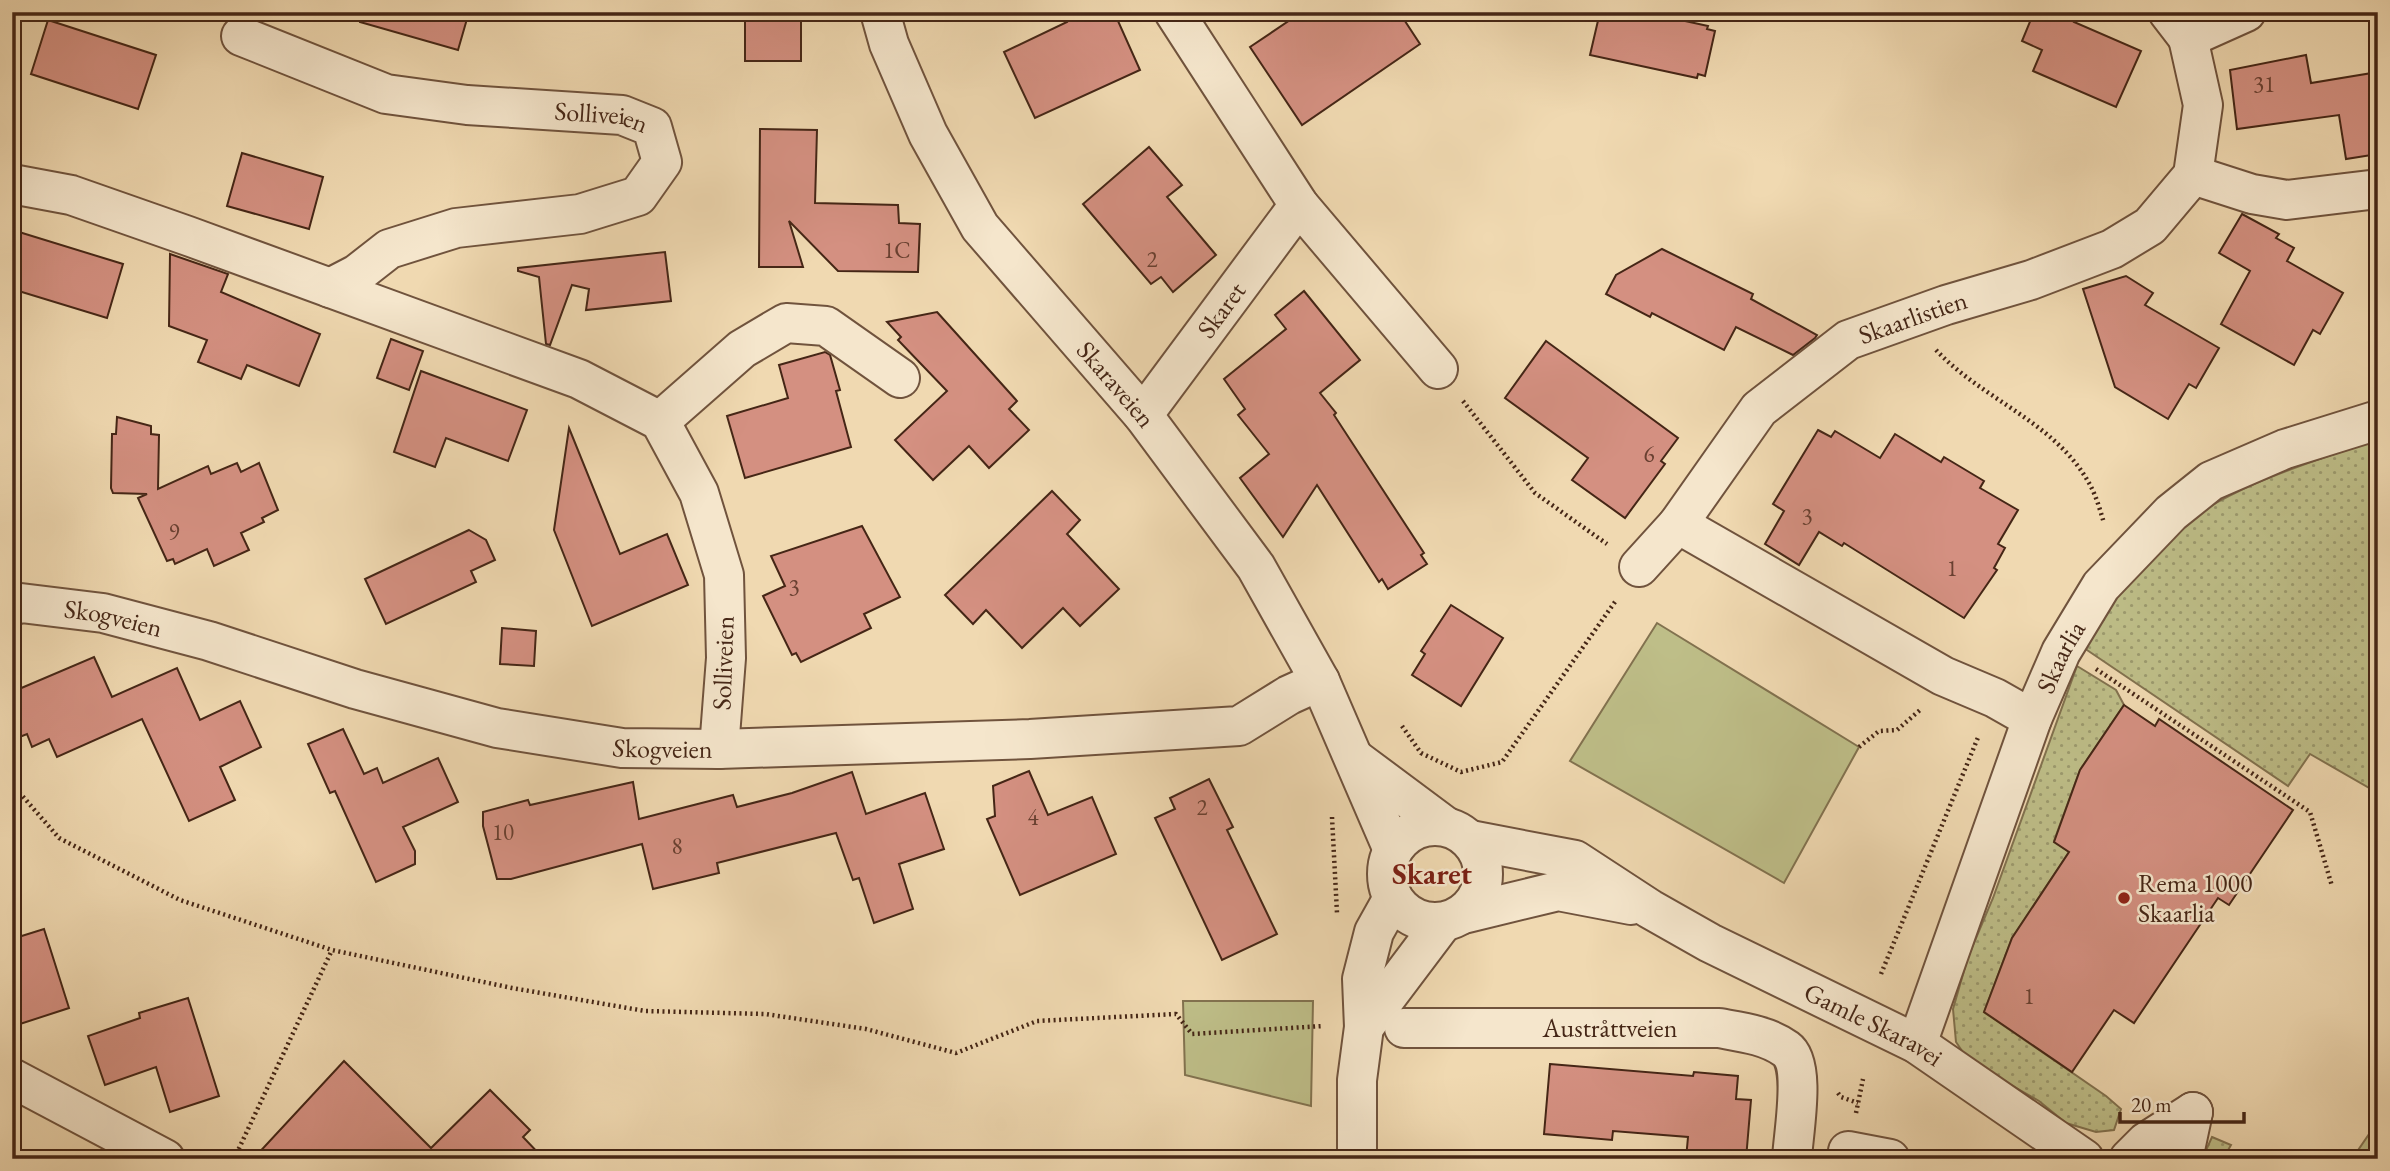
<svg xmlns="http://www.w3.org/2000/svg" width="2390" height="1171" font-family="'EB Garamond',serif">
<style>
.grass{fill:url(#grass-dots);stroke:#82724f;stroke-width:2}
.forest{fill:url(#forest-firs);stroke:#82724f;stroke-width:2}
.park{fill:#bebe88;stroke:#82724f;stroke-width:2}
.building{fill:#d49081;stroke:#452616;stroke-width:2}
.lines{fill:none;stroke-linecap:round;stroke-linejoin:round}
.minor-casing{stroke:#70533d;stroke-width:42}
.path{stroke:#452616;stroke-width:4.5;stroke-dasharray:2 3.5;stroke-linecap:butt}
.minor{stroke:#f5e6cc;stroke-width:38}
.poi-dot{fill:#8f2418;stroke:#f5e6cc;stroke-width:2.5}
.labels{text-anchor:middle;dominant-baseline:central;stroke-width:5;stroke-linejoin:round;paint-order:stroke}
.number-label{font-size:23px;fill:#694031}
.street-label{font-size:26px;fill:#452616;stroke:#f5e6cc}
.poi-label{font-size:26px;fill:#452616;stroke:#f5e6cc;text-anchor:start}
.quarter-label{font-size:30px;font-weight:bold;fill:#7a1f14;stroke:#f5e6cc}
</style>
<defs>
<pattern id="grass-dots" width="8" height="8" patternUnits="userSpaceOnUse" patternTransform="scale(1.75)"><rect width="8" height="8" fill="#bebe88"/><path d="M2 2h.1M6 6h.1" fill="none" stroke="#9c9a6e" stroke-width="1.8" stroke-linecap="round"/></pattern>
<pattern id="forest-firs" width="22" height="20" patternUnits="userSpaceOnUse" patternTransform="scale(1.75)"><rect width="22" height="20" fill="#bebe88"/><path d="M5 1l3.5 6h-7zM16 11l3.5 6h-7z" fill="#9c9a6e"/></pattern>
</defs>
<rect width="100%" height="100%" fill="#f0d9b1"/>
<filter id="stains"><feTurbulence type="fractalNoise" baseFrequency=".00286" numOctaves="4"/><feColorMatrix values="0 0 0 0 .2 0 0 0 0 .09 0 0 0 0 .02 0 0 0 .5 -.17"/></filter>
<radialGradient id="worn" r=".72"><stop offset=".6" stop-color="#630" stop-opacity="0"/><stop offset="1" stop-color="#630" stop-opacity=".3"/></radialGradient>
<g class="grass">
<path d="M2378,440V793L2310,754L2288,786L2084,648C2103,614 2125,581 2151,552C2202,495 2307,462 2378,440Z"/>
<path d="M2077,666L2116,690L2124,705L2080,770L2054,841L2069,852L2012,938L1984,1012L2106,1096L2121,1109L2114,1130L2096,1132L2066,1123L2039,1101L1969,1061L1956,1042L1953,1009L1968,957L1993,898Z"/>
<path d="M2212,1137L2231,1145L2223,1159H2202Z"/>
</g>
<path class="forest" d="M2378,1121V1159H2352Z"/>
<g class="park">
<path d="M1657,623L1859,747L1784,883L1570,761Z"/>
<path d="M1183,1001H1313L1311,1106L1185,1075Z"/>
</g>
<g class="building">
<path d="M361,12H469L458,50L360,22Z"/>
<rect x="745" y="12" width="56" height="49"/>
<path d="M1063,12H1114L1140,70L1035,118L1004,52L1067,22Z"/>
<path d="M1302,12H1399L1420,44L1302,125L1250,47Z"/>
<path d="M1600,12H1644L1708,26L1707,29L1715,31L1705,76L1698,74L1697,78L1590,55Z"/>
<path d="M2034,12H2079L2074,22L2141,51L2116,107L2033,71L2042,50L2022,41Z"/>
<path d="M48,20L156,55L138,109L31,74Z"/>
<path d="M2306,55L2311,83L2378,72V154L2346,159L2339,115L2237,129L2230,70Z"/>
<path d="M760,129L817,130L815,203L898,205L899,223L920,224L918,272L838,271L789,221L803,267H759Z"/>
<path d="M1149,147L1182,185L1167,197L1216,255L1173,292L1161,277L1151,284L1083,204Z"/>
<path d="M242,153L323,177L309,229L227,206Z"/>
<path d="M2242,214L2279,234L2276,238L2294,248L2287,261L2343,293L2320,334L2313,330L2294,365L2221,324L2250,271L2219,253Z"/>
<path d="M19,232L123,264L107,318L12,289V254Z"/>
<path d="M1662,249L1753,294L1751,299L1817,335L1815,338L1793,355L1736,327L1724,350L1652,313L1650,317L1606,294L1616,275Z"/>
<path d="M665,252L671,301L586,310L589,289L572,285L550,345L546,344L539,277L518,271V268Z"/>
<path d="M170,254L228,274L221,292L320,334L299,386L247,365L241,379L198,362L207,340L169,326Z"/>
<path d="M2126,276L2153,293L2145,305L2219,348L2196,388L2189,384L2168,419L2115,387L2083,289Z"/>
<path d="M1304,291L1360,360L1320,393L1336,413L1334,415L1424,553L1421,555L1427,564L1388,589L1382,579L1379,582L1317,485L1283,537L1240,478L1269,454L1238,415L1245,409L1224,379L1286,329L1275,315Z"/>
<path d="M937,312L1017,401L1009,409L1029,430L989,468L969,446L933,480L895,440L947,391L898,340L901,337L887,322Z"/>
<path d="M391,339L423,351L409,390L377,378Z"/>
<path d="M1546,341L1678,438L1661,461L1665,464L1625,518L1572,480L1588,458L1505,398Z"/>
<path d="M825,352L830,355L840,390L836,391L851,447L745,478L727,416L788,398L779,365Z"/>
<path d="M421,371L527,410L508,461L446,438L435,467L394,452Z"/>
<path d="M117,417L151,426V434L159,435L158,489L208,466L211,474L237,463L241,472L259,463L278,510L262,518L264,522L241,533L249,550L214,566L207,549L175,564L173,559L167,561L138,498L147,494L113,493L111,488L112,434H116Z"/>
<path d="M569,428L620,554L667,534L688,585L592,626L554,530Z"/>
<path d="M1818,430L1831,437L1835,431L1880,458L1895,434L1941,462L1944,457L1984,481L1980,488L2018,510L1998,544L2005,548L1994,568L1997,570L1964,618L1844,543L1842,546L1819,532L1799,565L1765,544L1784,511L1773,504Z"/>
<path d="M1052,491L1080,520L1067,534L1119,589L1080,626L1063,608L1022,648L986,610L973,624L945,595Z"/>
<path d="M862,526L900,597L864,614L871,628L801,662L796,653L792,655L763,596L785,586L771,556Z"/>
<path d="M469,530L486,540L495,560L471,571L476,582L386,624L365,579Z"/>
<path d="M1451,605L1503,638L1461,706L1412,675L1425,654L1421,651Z"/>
<path d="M502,628L536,631L534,666L500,664Z"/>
<path d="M94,657L112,697L177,668L200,720L240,701L261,747L220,767L235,800L189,821L142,719L57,757L49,739L32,747L27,734L12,740V692Z"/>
<path d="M2124,705L2155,726L2159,719L2293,810L2229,905L2218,898L2134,1023L2114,1010L2072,1072L1984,1012L2012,938L2069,852L2054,842L2080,770Z"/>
<path d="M343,729L364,774L377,768L383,783L438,758L458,802L403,827L415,851V864L376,882L335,791L330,793L308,744Z"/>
<path d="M1029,771L1048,815L1092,797L1116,854L1020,895L987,819L995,816L993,786Z"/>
<path d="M852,772L866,814L925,793L944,849L899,864L913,909L874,923L859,878L853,880L836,833L717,863L719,873L653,889L642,844L511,879H497L483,826V812L528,800L530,805L633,782L639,819L733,795L737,807L792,793Z"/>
<path d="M1209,779L1233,827L1227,830L1277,934L1222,960L1155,818L1175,809L1170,798Z"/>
<path d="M44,929L69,1008L20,1024L12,1000V939Z"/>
<path d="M188,998L219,1096L170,1112L156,1067L105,1085L88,1036L140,1018L139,1013Z"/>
<path d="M344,1061L431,1148L490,1090L530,1130L523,1137L544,1159H253Z"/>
<path d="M1550,1064L1693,1076L1694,1072L1738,1076L1736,1099L1751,1100L1746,1159H1686L1688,1137L1613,1131L1612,1140L1544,1134Z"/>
</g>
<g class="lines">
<g class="minor-casing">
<g id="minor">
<path id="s1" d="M880,12L889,44L928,134L980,227L1143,415L1256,567L1320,681L1393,850"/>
<path d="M1174,12L1299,205L1438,369"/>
<path d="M2168,12L2188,38L2246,12"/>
<path id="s2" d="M241,36L386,94L467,105L622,115L652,127L662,162L638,196L580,214L456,228L389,249L357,274L330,288"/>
<path d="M2193,175L2252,194L2287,200L2378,189"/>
<path d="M12,184L71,195L188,236L579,379L660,421L699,493L724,575L726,658L719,749"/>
<path id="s3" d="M1143,415L1299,205"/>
<path d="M660,421L742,349L786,323L826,326L900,378"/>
<path d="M1678,524L1943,676L1995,698L2032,719"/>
<path id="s4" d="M1639,567L1678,524L1759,409L1848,340L1946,305L2031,280L2112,249L2150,226L2193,175L2203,105L2188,38"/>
<path id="s5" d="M12,606L21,603L103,613L209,641L355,689L497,728L622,748L719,749L1030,739L1239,726L1289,695L1320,681"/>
<path d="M1355,759L1445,826"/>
<circle cx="1435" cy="874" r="48"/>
<path id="s6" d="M1470,840L1575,860L1650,909L1710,943L1917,1044L2084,1159"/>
<path d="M1463,914L1558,891L1631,905"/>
<path d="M1364,1027L1443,922"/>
<path id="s7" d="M1404,1028H1719C1741,1032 1767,1035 1786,1049C1807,1064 1793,1134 1792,1159"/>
<path id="s8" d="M1917,1044L2032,719L2061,652L2101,586L2171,513L2211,481L2285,449L2378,420"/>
<path d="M12,1078L165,1159"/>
<path d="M1848,1151L1890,1159"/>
<path d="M1357,1159V1080L1364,1027L1362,979L1374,932L1393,898"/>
<path d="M2129,1159L2146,1142L2193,1112"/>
<path d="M2183,1159L2193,1112"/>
</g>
</g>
<g class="path">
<path d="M1936,350C1983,400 2055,422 2089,483C2096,495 2100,510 2104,523"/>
<path d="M1463,401L1535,493L1607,544"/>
<path d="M2096,669L2310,812L2332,886"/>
<path d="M1402,726L1421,753L1461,772L1502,762L1617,599"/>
<path d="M1859,747L1879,731L1897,730L1920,710"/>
<path d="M12,784L59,838L180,900L332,950L512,988L645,1011L765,1014L866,1029L956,1053L1037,1021L1176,1014L1192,1034L1323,1026"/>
<path d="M1332,817L1337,913"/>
<path d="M1881,974L1979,735"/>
<path d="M1838,1093L1841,1097L1858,1103"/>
<path d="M1856,1113L1863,1079"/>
<path d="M234,1159L332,950"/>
</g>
<use href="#minor" class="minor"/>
</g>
<circle class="poi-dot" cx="2124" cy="898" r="7"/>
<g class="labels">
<g class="number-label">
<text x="2264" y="84">31</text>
<text x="897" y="250">1C</text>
<text x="1152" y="259">2</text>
<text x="1649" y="454">6</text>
<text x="1807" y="516">3</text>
<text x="174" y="532">9</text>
<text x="1952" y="568">1</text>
<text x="794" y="587">3</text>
<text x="1202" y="807">2</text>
<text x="1033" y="817">4</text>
<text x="503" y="832">10</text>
<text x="677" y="846">8</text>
<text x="2029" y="996">1</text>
</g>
<g class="street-label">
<text stroke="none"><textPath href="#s2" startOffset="373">Solliveien</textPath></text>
<text stroke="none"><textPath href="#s3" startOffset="131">Skaret</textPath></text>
<text stroke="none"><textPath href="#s4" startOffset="380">Skaarlistien</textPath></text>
<text stroke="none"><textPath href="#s1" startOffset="446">Skaraveien</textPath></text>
<text stroke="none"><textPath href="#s5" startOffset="103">Skogveien</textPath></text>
<text stroke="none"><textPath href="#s8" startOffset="413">Skaarlia</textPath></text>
<text transform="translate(723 663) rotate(-88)">Solliveien</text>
<text stroke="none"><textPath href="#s5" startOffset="670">Skogveien</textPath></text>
<text stroke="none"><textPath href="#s6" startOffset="448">Gamle Skaravei</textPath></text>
<text stroke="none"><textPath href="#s7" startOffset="206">Austråttveien</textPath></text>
</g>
<g class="poi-label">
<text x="2138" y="883">Rema 1000<tspan x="2138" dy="30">Skaarlia</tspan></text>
</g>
<g class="quarter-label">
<text x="1432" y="873">Skaret</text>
</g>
</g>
<rect width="2390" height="1171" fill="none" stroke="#f0d9b1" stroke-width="42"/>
<rect x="14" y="14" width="2362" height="1143" fill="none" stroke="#452616" stroke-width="3.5"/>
<rect x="21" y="21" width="2348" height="1129" fill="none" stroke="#452616" stroke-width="2"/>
<path d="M2120 1112v10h124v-10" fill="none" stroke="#452616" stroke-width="3.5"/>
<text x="2131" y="1112" font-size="21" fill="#452616" stroke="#f5e6cc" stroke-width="5" paint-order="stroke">20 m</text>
<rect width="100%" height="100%" filter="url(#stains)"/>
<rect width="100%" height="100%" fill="url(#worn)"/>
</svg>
